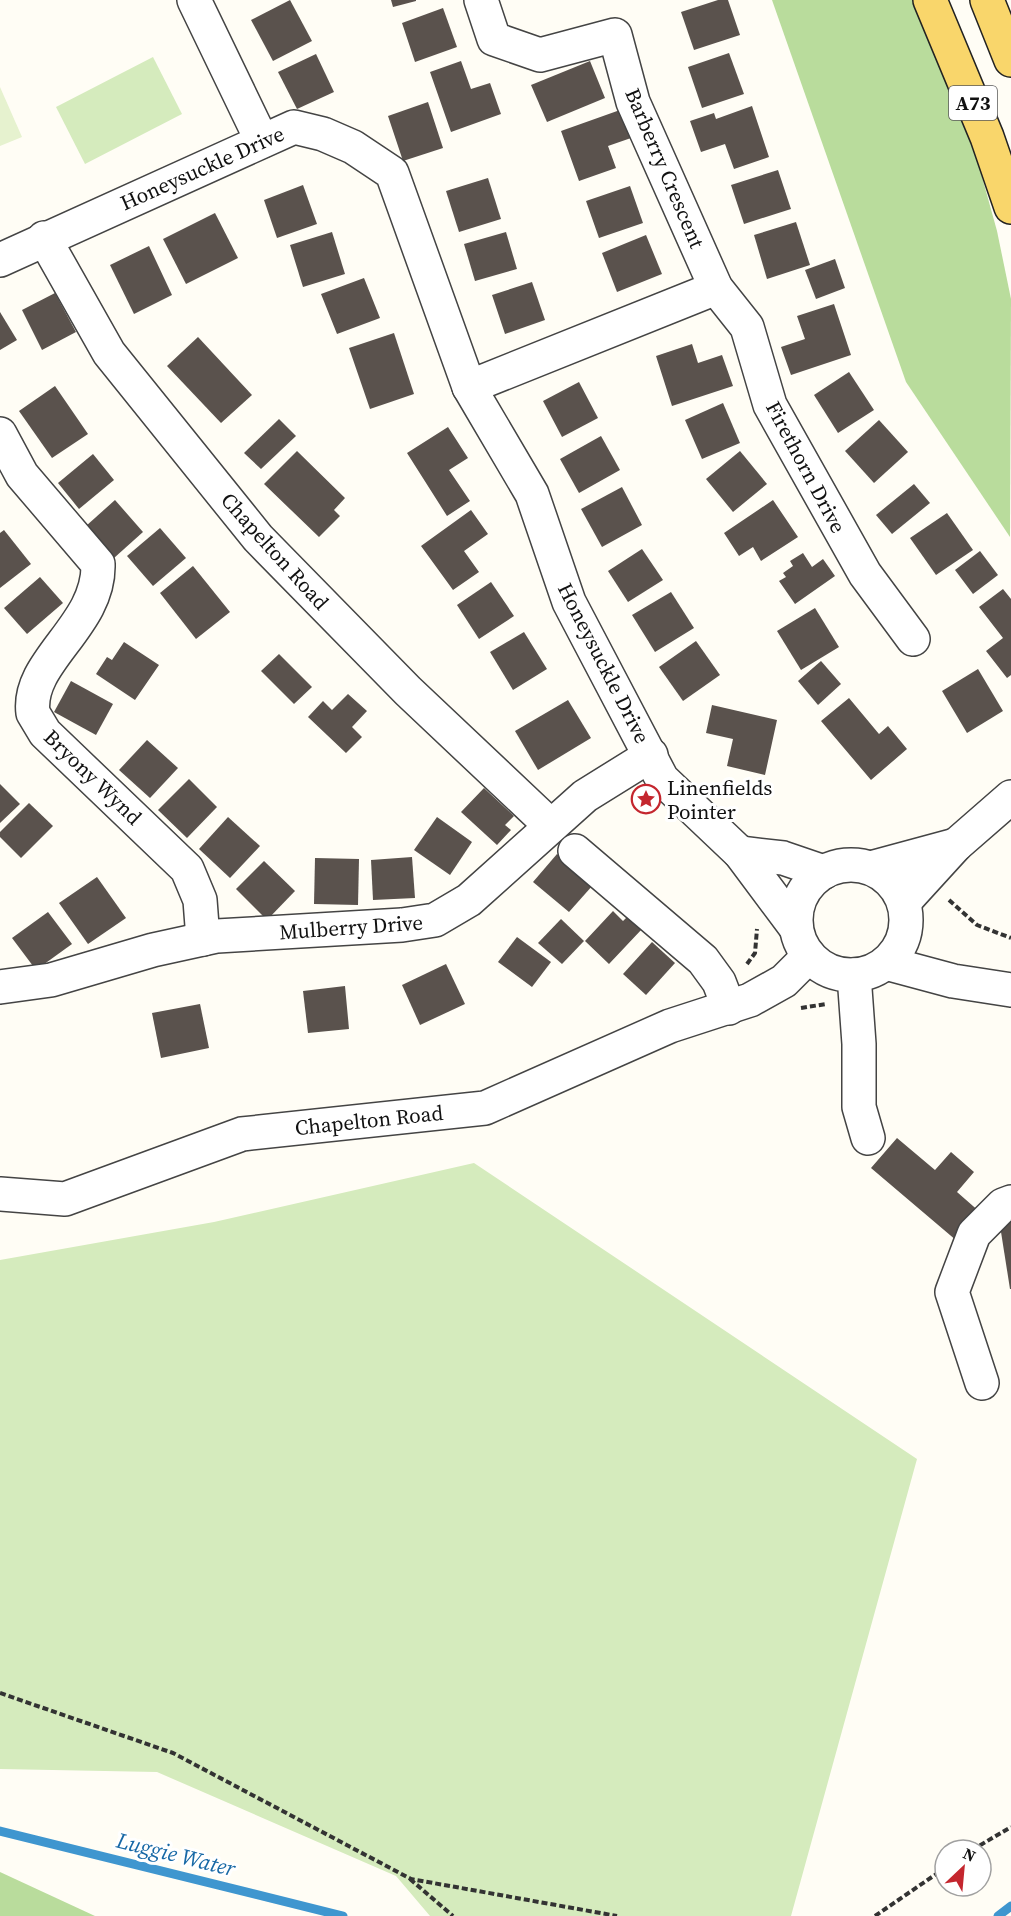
<svg xmlns="http://www.w3.org/2000/svg" width="1011" height="1916" font-family="'Source Serif 4',serif">
<style>
.green{fill:#d5ebbd}
.forest{fill:#b9dc9c}
.pitch{fill:#e6f2cf}
.lines{fill:none;stroke-linecap:round;stroke-linejoin:round}
.stream{stroke:#3f96cf;stroke-width:9}
.building{fill:#5a524d}
.minor-casing{stroke:#444;stroke-width:36}
.major-casing{stroke:#222;stroke-width:36}
.path{stroke:#333;stroke-width:4;stroke-dasharray:6 3;stroke-linecap:butt}
.minor{stroke:#fff;stroke-width:33}
.major{stroke:#f9d66b;stroke-width:33}
.labels{text-anchor:middle;dominant-baseline:central;stroke-width:6;stroke-linejoin:round;paint-order:stroke}
.shield{fill:#fff;stroke:#585858;stroke-width:1.5}
.shield-label{font-size:20px;font-weight:bold;fill:#111}
.street-label{font-size:21px;fill:#111;stroke:#fff}
.poi-label{font-size:21px;fill:#111;stroke:#fff;text-anchor:start}
.water-label{font-size:22px;font-style:italic;fill:#1768a6;stroke:#fff}
</style>
<rect width="100%" height="100%" fill="#fffdf5"/>
<g class="green">
<path d="M153,57L182,114L85,164L56,107Z"/>
<path d="M474,1163L917,1459L791,1916H430L396,1876L157,1772L0,1769V1260L214,1222Z"/>
</g>
<g class="forest">
<path d="M772,0H920L966,119L997,231L1011,299L1010,537L906,382Z"/>
<path d="M0,1872L95,1916H0Z"/>
</g>
<path class="pitch" d="M0,87L22,137L0,146Z"/>
<g class="lines">
<g class="stream">
<path d="M0,1831L343,1916"/>
<path d="M998,1916L1011,1906"/>
</g>
</g>
<g class="building">
<path d="M290,0L312,41L273,61L251,20Z"/>
<path d="M391,0H416V1L393,7Z"/>
<path d="M718,0H728L740,35L694,50L681,12Z"/>
<path d="M443,8L457,47L415,62L402,23Z"/>
<path d="M729,53L744,94L702,108L688,67Z"/>
<path d="M316,54L334,92L297,109L278,72Z"/>
<path d="M461,61L471,89L490,83L501,114L451,132L430,72Z"/>
<path d="M590,61L605,98L547,122L531,85Z"/>
<path d="M428,102L443,148L403,161L388,116Z"/>
<path d="M752,106L769,157L734,169L725,144L701,152L690,121L714,113L716,119Z"/>
<path d="M620,110L631,138L608,146L616,168L579,181L561,131Z"/>
<path d="M778,170L791,209L744,224L731,185Z"/>
<path d="M488,178L501,219L459,232L446,191Z"/>
<path d="M303,185L317,224L277,238L264,200Z"/>
<path d="M630,186L643,223L599,238L586,201Z"/>
<path d="M215,213L238,258L186,284L163,239Z"/>
<path d="M796,222L810,265L767,279L754,235Z"/>
<path d="M332,232L345,274L303,287L290,245Z"/>
<path d="M506,232L517,269L475,281L464,244Z"/>
<path d="M646,235L662,274L617,292L602,253Z"/>
<path d="M149,246L172,295L134,314L110,265Z"/>
<path d="M835,259L845,288L816,299L805,270Z"/>
<path d="M364,278L380,318L337,334L321,294Z"/>
<path d="M532,282L545,320L505,334L492,295Z"/>
<path d="M55,293L76,332L42,350L22,310Z"/>
<path d="M834,304L851,355L791,375L781,347L805,339L797,316Z"/>
<path d="M0,312L17,340L0,350Z"/>
<path d="M394,333L414,394L370,409L349,348Z"/>
<path d="M198,337L252,395L221,423L167,366Z"/>
<path d="M692,344L698,363L722,355L733,386L672,406L656,356Z"/>
<path d="M849,372L874,410L838,433L814,395Z"/>
<path d="M579,382L598,418L562,437L543,401Z"/>
<path d="M55,386L88,434L52,458L19,411Z"/>
<path d="M723,403L740,443L702,459L685,420Z"/>
<path d="M279,419L296,436L261,469L244,453Z"/>
<path d="M879,420L908,452L874,483L845,451Z"/>
<path d="M448,427L468,458L449,470L470,501L447,516L407,453Z"/>
<path d="M601,436L620,470L579,493L560,459Z"/>
<path d="M297,451L345,498L334,510L340,516L319,537L264,484Z"/>
<path d="M740,451L767,484L733,512L706,479Z"/>
<path d="M93,454L114,480L79,509L58,483Z"/>
<path d="M914,484L930,503L892,534L876,515Z"/>
<path d="M622,487L642,525L602,547L581,509Z"/>
<path d="M115,500L143,532L114,558L86,526Z"/>
<path d="M773,500L798,537L761,561L753,547L739,556L724,533Z"/>
<path d="M471,510L488,534L464,551L479,572L453,590L421,546Z"/>
<path d="M947,513L973,550L936,575L910,538Z"/>
<path d="M160,528L186,558L153,586L127,556Z"/>
<path d="M4,530L31,564L0,588V533Z"/>
<path d="M642,549L663,580L628,602L608,571Z"/>
<path d="M980,551L998,575L973,594L955,570Z"/>
<path d="M803,553L812,567L823,559L835,576L795,604L779,581L786,577L783,573L793,566L790,561Z"/>
<path d="M193,566L230,612L196,639L160,593Z"/>
<path d="M40,577L63,603L27,634L4,608Z"/>
<path d="M491,582L514,616L479,639L457,605Z"/>
<path d="M1003,589L1011,599V675L1007,678L986,651L1003,638L979,607Z"/>
<path d="M671,592L694,628L655,652L632,615Z"/>
<path d="M815,608L839,647L801,670L777,631Z"/>
<path d="M524,632L547,669L513,690L490,652Z"/>
<path d="M696,641L720,675L683,701L659,667Z"/>
<path d="M124,642L159,665L135,700L96,674L107,657L112,660Z"/>
<path d="M279,654L312,687L294,704L261,671Z"/>
<path d="M821,661L841,684L818,705L798,681Z"/>
<path d="M978,669L1003,711L967,733L942,691Z"/>
<path d="M71,681L113,704L96,735L54,712Z"/>
<path d="M348,694L367,711L352,727L362,737L346,753L308,717L323,701L332,710Z"/>
<path d="M849,698L879,734L888,726L907,749L871,780L821,721Z"/>
<path d="M568,700L591,738L538,770L515,731Z"/>
<path d="M712,705L777,720L765,775L727,766L733,739L706,733Z"/>
<path d="M147,740L178,768L150,798L119,770Z"/>
<path d="M189,779L217,807L187,838L158,810Z"/>
<path d="M0,784L20,804L0,823Z"/>
<path d="M484,788L514,816L505,825L511,830L497,845L461,812Z"/>
<path d="M29,803L53,826L21,858L0,837V832Z"/>
<path d="M228,817L260,846L230,878L199,849Z"/>
<path d="M437,817L472,842L450,875L414,850Z"/>
<path d="M557,854L593,885L569,912L533,882Z"/>
<path d="M412,857L415,898L373,900L371,860Z"/>
<path d="M315,858L359,859L358,905L314,904Z"/>
<path d="M264,861L295,891L267,920L236,889Z"/>
<path d="M97,877L126,918L88,944L59,903Z"/>
<path d="M613,911L623,921L629,915L642,929L609,964L585,941Z"/>
<path d="M48,912L72,944L36,970L12,938Z"/>
<path d="M561,919L584,941L562,964L538,943Z"/>
<path d="M517,937L551,962L532,987L498,962Z"/>
<path d="M652,942L675,963L646,995L623,974Z"/>
<path d="M446,964L465,1004L420,1025L402,985Z"/>
<path d="M345,986L349,1029L308,1033L303,991Z"/>
<path d="M200,1004L209,1048L161,1058L152,1013Z"/>
<path d="M897,1138L935,1170L951,1152L974,1172L957,1192L981,1213L957,1241L871,1168Z"/>
<path d="M1011,1210V1289H1010L998,1213Z"/>
</g>
<g class="lines">
<g class="minor-casing">
<g id="minor">
<path d="M194,0L262,141"/>
<path d="M481,0L494,39L540,55L615,35L633,102L716,288L747,327L770,405L865,574L913,639"/>
<path d="M44,238L109,353L258,538L408,691L551,826"/>
<path d="M0,260L294,127L323,134L353,147L392,173L469,387L532,494L569,602L662,779L740,853L796,928"/>
<path d="M469,387L716,288"/>
<path d="M0,434L22,475L98,564C100,626 26,661 33,713L45,733L187,869L200,900L203,939"/>
<path d="M575,851L703,960L719,982L729,1008"/>
<path d="M740,853L783,858L824,872"/>
<circle cx="851" cy="920" r="55"/>
<path d="M871,868L956,845"/>
<path d="M904,902L956,845L1011,797"/>
<path d="M886,963L953,981L1011,990"/>
<path d="M854,975L859,1044V1107L868,1138"/>
<path d="M0,987L51,980L153,950L217,936L402,925L435,920L469,900L585,796L651,755"/>
<path d="M0,1194L65,1199L242,1134L485,1108L670,1026L750,1000L784,981L809,956"/>
<path d="M982,1383L952,1292L974,1234L1003,1205L1011,1202"/>
</g>
</g>
<g class="major-casing">
<g id="major">
<path d="M930,0L987,137L1011,207"/>
<path d="M987,0L1011,60"/>
</g>
</g>
<g class="path">
<path d="M949,900L977,925L1011,938"/>
<path d="M747,964L755,953L757,929"/>
<path d="M801,1008L826,1004"/>
<path d="M0,1693L173,1753L411,1879L617,1916"/>
<path d="M972,1850L1011,1827"/>
<path d="M410,1879L453,1916"/>
<path d="M875,1916L945,1868"/>
</g>
<use href="#minor" class="minor"/>
<use href="#major" class="major"/>
</g>
<defs>
<g id="sight-ring" transform="scale(1.5)"><circle r="9.5" fill="#fff" stroke="#c4262e" stroke-width="1.5"/><path d="M0-6L1.8-2.2L6-1.7L2.9 1.2L3.7 5.4L0 3.3L-3.7 5.4L-2.9 1.2L-6-1.7L-1.8-2.2Z" fill="#c4262e"/></g>
</defs>
<g fill-rule="evenodd">
<use href="#sight-ring" x="646" y="799"/>
</g>
<g class="labels">
<rect class="shield" x="949" y="86" width="48" height="34" rx="4.5"/>
<g class="shield-label">
<text x="973" y="103">A73</text>
</g>
<g class="street-label">
<text transform="translate(202 168) rotate(-24)">Honeysuckle Drive</text>
<text transform="translate(665 168) rotate(67)">Barberry Crescent</text>
<text transform="translate(806 467) rotate(62)">Firethorn Drive</text>
<text transform="translate(275 551) rotate(48)">Chapelton Road</text>
<text transform="translate(604 663) rotate(63)">Honeysuckle Drive</text>
<text transform="translate(93 777) rotate(44)">Bryony Wynd</text>
<text transform="translate(351 927) rotate(-4)">Mulberry Drive</text>
<text transform="translate(369 1120) rotate(-6)">Chapelton Road</text>
</g>
<g class="poi-label">
<text x="667" y="787">Linenfields<tspan x="667" dy="24">Pointer</tspan></text>
</g>
<g class="water-label">
<text transform="translate(176 1854) rotate(14)">Luggie Water</text>
</g>
</g>
<g transform="translate(963 1868) rotate(26)"><circle r="28" fill="#ffffff" stroke="#a0a0a0" stroke-width="1.5"/>
<path d="M0-4.5L10 22L0 15L-10 22Z" fill="#c4262e"/>
<text y="-9" font-size="16" font-weight="bold" text-anchor="middle" fill="#111111">N</text>
</g>
</svg>
